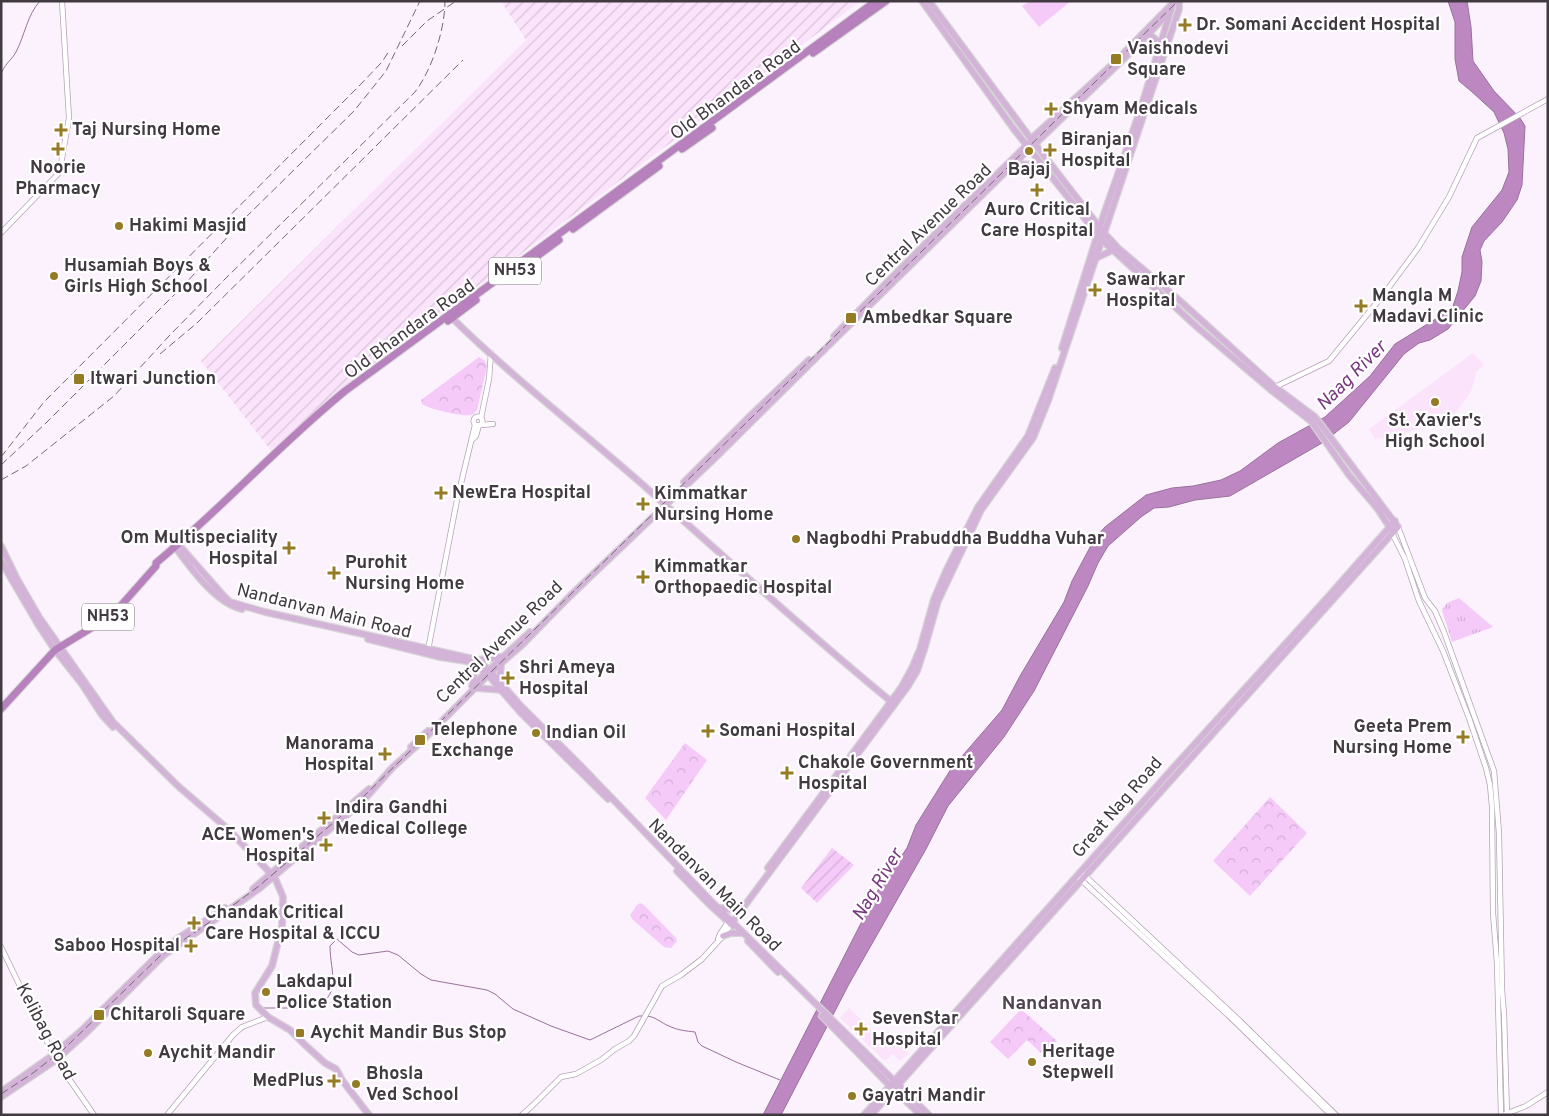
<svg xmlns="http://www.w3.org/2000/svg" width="1549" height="1116" font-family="Overpass,sans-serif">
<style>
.built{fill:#fbe3fc}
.industrial{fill:url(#industrial-furrows)}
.grass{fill:url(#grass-tufts)}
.park{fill:url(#park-crowns)}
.garden{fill:url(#garden-furrows)}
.pitch{fill:#f5caf9}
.water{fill:#bd88c2;stroke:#98719b}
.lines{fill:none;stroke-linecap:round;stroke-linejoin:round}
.stream{stroke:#98719b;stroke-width:1}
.minor-casing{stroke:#b4a3b5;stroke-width:6}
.major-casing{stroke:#d5d4d5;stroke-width:8}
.highway-casing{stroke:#d5d4d5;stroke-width:9}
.minor{stroke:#fff;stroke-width:4.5}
.major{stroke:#d3b3d7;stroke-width:5.5}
.highway{stroke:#b681bc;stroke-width:7}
.rail{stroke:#726a72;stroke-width:1;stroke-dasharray:8 4;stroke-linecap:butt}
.poi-dot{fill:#957b23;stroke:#fff;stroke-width:2}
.labels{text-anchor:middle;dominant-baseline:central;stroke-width:4.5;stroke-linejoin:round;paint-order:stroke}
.shield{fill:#fff;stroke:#7a757a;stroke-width:1}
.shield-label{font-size:16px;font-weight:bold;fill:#413a41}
.poi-label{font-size:18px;font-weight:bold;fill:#413a41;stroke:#fff;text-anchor:start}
.street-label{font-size:18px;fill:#413a41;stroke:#fff}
.water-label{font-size:19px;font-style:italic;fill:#7a3981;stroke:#fff}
.neighbourhood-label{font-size:19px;font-weight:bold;fill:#514252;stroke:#fff}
</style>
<defs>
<pattern id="industrial-furrows" width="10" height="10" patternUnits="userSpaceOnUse" patternTransform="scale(1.25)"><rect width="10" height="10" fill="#fbe3fc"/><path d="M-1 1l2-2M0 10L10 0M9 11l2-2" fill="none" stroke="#d8c4d9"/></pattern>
<pattern id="grass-tufts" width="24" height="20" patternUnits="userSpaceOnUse" patternTransform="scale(1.25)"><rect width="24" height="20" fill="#f5caf9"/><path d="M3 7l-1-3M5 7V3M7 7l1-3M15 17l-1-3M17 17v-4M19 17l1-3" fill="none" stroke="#d3aed7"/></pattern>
<pattern id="park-crowns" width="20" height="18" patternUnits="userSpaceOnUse" patternTransform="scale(1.25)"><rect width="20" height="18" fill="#f5caf9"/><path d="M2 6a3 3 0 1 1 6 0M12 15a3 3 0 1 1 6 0" fill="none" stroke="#d3aed7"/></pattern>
<pattern id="garden-furrows" width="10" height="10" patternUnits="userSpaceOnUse" patternTransform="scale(1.25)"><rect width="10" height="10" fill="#f5caf9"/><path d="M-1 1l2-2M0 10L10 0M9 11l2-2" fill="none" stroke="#d3aed7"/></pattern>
</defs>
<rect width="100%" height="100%" fill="#fcf2fd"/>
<g class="built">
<path d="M1473,353L1484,365L1477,371L1471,391L1456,413L1436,423L1392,437L1375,439L1369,429Z"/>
<path d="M849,1008L889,1047L897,1040L910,1053L900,1061L893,1054L885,1061L840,1018Z"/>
</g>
<path class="industrial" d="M501,1H861L354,378L272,452L201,361L526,40Z"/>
<path class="grass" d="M1459,598L1493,627L1452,642L1442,610L1447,603Z"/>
<g class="park">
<path d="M479,357L485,361L487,366L477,410C475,412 474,414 471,415C463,417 429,409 422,404L421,400Z"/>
<path d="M685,743L707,760L666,820L645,798Z"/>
<path d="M1270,797L1307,833L1250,896L1213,861Z"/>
<path d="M640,903L644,905L676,938L677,941L671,948L664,947L632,919L630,915L637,905Z"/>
<path d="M1021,1009L1057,1041L1043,1055L1027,1040L1008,1059L990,1042Z"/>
</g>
<path class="garden" d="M832,848L854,865L817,903L801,888Z"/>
<path class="pitch" d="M1030,1H1071L1039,27L1022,6Z"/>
<path class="water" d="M1448,1H1467L1471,27L1473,61L1494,91L1520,118L1525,126L1522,185L1517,200L1502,222L1484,241L1480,250L1482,262L1481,281L1475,296L1448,329L1430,340L1419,343L1404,354L1349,422L1322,443L1230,496L1195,500L1169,507L1154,508L1141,517L1108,546L1098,563L1088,586L1034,691L1004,737L948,806L926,849L849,984L781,1115H763L879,888L907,848L916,825L951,769L1002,710L1020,676L1064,602L1072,581L1095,538L1105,527L1146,495L1172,488L1193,486L1221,480L1240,471L1278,443L1325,417L1370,376L1395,344L1452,309L1458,291L1462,272V257L1472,227L1502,190L1509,172L1508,149L1504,133L1494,112L1471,91L1459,81L1455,59V22Z"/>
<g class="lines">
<g class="stream">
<path d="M1,75C3,65 12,60 16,52C25,35 27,15 40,1"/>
<path d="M263,1008H310C344,998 330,972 330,946L337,939L352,952L359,955L388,951L398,955L421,974L431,980L487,990L495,994L513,1009L551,1026L590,1040L639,1016H642"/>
<path d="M646,1016C655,1016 661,1023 669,1026C677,1030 686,1031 695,1032L698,1042L702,1046L736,1062L780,1080"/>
</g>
<g class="minor-casing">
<g id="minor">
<path d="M1,233L58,174V168L61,164L69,118L62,1"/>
<path d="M1275,387L1329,361L1384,294L1418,248L1449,197L1477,138L1548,99"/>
<circle cx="478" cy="421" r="4.5"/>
<path d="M481,418L489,379L491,353"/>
<path d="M481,425L493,424"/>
<path d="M473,439L476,436L479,425"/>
<path d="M1398,527L1425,598L1435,611L1444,632L1494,771L1499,833L1502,990L1504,1014L1507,1115"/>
<path d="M1392,533L1405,559L1419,601L1443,651L1469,718L1486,768L1490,785L1492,807L1493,913L1497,963L1501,1115"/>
<path d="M428,650L457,500L475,425"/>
<path d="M1084,875L1240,1021L1336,1115"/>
<path d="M1079,878L1228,1015L1331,1115"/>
<path d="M718,939L720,934L728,922"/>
<path d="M1,947L56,1060L94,1115"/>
<path d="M1505,1114L1526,1106L1548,1092"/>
<path d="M167,1115L233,1035L242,1027L268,1017"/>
<path d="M522,1115L533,1105L561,1077L576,1074L601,1060L615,1049L629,1041L634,1036L662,986L681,975L702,959L723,936L731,924"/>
</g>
</g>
<g class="major-casing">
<g id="major">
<path d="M922,1L1013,128L1102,240L1197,327L1271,390L1311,421L1349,475L1377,508L1391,529"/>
<path d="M929,1L1031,139"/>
<path d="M1146,36L1153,37L1161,44"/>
<path d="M1031,139L1116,61L1174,2"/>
<path d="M1035,144L1137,46L1171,10"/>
<path d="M1014,164L1043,165"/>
<path d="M1096,258L1113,250"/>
<path d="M450,316C511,376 578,428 642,484C725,557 807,633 893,703"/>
<path d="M834,336L920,249L1028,144"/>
<path d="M828,346L1030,148L1031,139"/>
<path d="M1062,348L1104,214L1141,108L1173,3"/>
<path d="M684,482L749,417L809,360"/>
<path d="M178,544L222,594L230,602L265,612L478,660L491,672L520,705L580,765L711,901L929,1115"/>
<path d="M1,546L17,579L39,617L113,722L178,786L229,830L275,878L283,897L282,926L272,966L255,993L256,1005L268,1017L290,1030L304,1044L325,1063L336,1069L342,1080L369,1115"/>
<path d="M175,547C191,568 215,603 242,609"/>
<path d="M1,561L39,626L55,650L82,684L102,715L113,727"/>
<path d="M368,639L440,657L472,662L488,675L521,713L608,799"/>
<path d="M478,660L501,657"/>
<path d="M469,661L474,674L472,686"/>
<path d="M500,682L501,664"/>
<path d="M475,683L530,632"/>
<path d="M476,688L501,690"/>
<path d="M411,747L428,731"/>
<path d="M768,868L901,688L912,668L920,649L934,599L946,571L978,507L1028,436L1055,368"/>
<path d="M677,871L709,904L733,926"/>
<path d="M253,889L369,789"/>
<path d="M722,908L733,910L740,906"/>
<path d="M731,924L908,686L917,671L924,650L938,601L981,510L1033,438L1048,401L1179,9V1"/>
<path d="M723,936L731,933H740"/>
<path d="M748,941L778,972"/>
<path d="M822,1016L893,1089L921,1115"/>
<path d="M1,1092L53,1055L82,1030L161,952L180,937L225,908"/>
<path d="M1,1097L56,1060L86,1033L164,955L260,888L362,802L392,768L423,740L491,672L522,645L570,596L716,457L825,349"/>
<path d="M864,1115L1174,767L1327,598L1395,521"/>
<path d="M871,1115L1398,527L1315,417L1275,387L1179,300L1118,248L1104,233L1035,144"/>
</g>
</g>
<g class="highway-casing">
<g id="highway">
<path d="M813,53L886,1"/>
<path d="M682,149L712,128"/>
<path d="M573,229L659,166"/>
<path d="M529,262L559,240"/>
<path d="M448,321L476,300"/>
<path d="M1,709L55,650L106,619L117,610L156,566V563C221,509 279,445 345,391L876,1"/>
</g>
</g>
<use href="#minor" class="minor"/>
<use href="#major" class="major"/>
<use href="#highway" class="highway"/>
<g class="rail">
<path d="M402,46L427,21L456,1"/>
<path d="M160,354L197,323L463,60"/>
<path d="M1,457L44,402L360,85L382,62L389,51"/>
<path d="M1,465L46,423L186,283L241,222L354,111L386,71L420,1"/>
<path d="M1,480L26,466L114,396L169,336L224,280L415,92C432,70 445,29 445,1"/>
<path d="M1,1094L33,1073L65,1048L160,956L220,915L259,886L360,800L1178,1"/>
</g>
</g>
<g class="poi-dot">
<path d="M1182.5 17.5h5v5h5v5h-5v5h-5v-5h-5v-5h5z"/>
<rect x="1110" y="53" width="12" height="12" rx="2.5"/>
<path d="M1048.5 101.5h5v5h5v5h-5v5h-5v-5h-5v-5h5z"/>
<path d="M58.5 122.5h5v5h5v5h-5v5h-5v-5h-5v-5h5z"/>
<path d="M55.5 141.5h5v5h5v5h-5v5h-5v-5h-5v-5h5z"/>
<path d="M1047.5 142.5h5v5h5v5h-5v5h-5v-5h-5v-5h5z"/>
<circle cx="1029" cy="151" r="5"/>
<path d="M1034.5 182.5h5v5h5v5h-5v5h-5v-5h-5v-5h5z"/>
<circle cx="119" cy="226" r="5"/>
<circle cx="54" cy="276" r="5"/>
<path d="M1092.5 282.5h5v5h5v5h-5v5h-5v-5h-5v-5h5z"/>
<path d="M1358.5 298.5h5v5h5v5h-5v5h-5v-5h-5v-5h5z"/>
<rect x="845" y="312" width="12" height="12" rx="2.5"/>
<rect x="73" y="373" width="12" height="12" rx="2.5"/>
<circle cx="1435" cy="402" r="5"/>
<path d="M438.5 485.5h5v5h5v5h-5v5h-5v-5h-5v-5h5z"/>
<path d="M640.5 496.5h5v5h5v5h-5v5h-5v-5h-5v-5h5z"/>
<circle cx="796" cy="539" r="5"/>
<path d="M286.5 540.5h5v5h5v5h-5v5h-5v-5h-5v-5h5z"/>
<path d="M331.5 565.5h5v5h5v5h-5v5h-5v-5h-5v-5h5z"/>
<path d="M640.5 569.5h5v5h5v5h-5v5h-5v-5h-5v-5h5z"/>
<path d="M505.5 670.5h5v5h5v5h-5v5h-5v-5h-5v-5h5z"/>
<path d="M705.5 723.5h5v5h5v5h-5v5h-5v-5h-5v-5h5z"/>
<circle cx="536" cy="733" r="5"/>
<path d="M1460.5 729.5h5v5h5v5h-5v5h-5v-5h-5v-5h5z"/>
<rect x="414" y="734" width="12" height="12" rx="2.5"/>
<path d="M382.5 746.5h5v5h5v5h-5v5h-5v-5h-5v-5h5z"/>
<path d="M784.5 765.5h5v5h5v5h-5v5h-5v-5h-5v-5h5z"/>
<path d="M321.5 810.5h5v5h5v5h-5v5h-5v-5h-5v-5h5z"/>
<path d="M323.5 837.5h5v5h5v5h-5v5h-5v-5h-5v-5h5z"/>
<path d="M191.5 915.5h5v5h5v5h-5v5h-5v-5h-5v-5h5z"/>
<path d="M188.5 938.5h5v5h5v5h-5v5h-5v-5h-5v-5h5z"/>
<circle cx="266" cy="992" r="5"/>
<rect x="93" y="1009" width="12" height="12" rx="2.5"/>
<path d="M858.5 1021.5h5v5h5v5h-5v5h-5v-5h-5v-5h5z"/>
<rect x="295" y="1028" width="10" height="10" rx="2.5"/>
<circle cx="148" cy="1053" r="5"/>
<circle cx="1032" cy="1062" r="5"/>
<path d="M331.5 1073.5h5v5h5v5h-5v5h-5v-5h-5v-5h5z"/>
<circle cx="356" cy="1084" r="5"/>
<circle cx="852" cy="1096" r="5"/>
</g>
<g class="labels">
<g class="shield">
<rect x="489" y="257.5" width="52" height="27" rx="4"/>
<rect x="82" y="603.5" width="52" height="27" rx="4"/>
</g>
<g class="shield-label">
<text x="515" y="271">NH53</text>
<text x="108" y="617">NH53</text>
</g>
<g class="poi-label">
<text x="1196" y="25">Dr. Somani Accident Hospital</text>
<text x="1127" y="49">Vaishnodevi<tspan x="1127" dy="21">Square</tspan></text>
<text x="1062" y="109">Shyam Medicals</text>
<text x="72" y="130">Taj Nursing Home</text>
<text x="1061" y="140">Biranjan<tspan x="1061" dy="21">Hospital</tspan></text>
<text x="58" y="168" text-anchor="middle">Noorie<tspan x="58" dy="21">Pharmacy</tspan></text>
<text x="1029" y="170" text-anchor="middle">Bajaj</text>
<text x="1037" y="210" text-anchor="middle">Auro Critical<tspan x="1037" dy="21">Care Hospital</tspan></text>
<text x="129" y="226">Hakimi Masjid</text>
<text x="64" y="266">Husamiah Boys &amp;<tspan x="64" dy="21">Girls High School</tspan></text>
<text x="1106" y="280">Sawarkar<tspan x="1106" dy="21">Hospital</tspan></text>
<text x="1372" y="296">Mangla M<tspan x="1372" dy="21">Madavi Clinic</tspan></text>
<text x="862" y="318">Ambedkar Square</text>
<text x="90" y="379">Itwari Junction</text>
<text x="1435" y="421" text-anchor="middle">St. Xavier's<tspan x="1435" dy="21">High School</tspan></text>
<text x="452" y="493">NewEra Hospital</text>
<text x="654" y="494">Kimmatkar<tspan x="654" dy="21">Nursing Home</tspan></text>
<text x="278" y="538" text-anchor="end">Om Multispeciality<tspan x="278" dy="21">Hospital</tspan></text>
<text x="806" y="539">Nagbodhi Prabuddha Buddha Vuhar</text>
<text x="345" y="563">Purohit<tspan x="345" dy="21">Nursing Home</tspan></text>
<text x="654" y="567">Kimmatkar<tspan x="654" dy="21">Orthopaedic Hospital</tspan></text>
<text x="519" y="668">Shri Ameya<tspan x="519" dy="21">Hospital</tspan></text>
<text x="1452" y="727" text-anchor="end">Geeta Prem<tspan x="1452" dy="21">Nursing Home</tspan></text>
<text x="431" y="730">Telephone<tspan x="431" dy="21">Exchange</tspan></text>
<text x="719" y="731">Somani Hospital</text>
<text x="546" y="733">Indian Oil</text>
<text x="374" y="744" text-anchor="end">Manorama<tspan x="374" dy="21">Hospital</tspan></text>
<text x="798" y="763">Chakole Government<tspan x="798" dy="21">Hospital</tspan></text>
<text x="335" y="808">Indira Gandhi<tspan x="335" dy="21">Medical College</tspan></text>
<text x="315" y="835" text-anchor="end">ACE Women's<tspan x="315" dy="21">Hospital</tspan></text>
<text x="205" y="913">Chandak Critical<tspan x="205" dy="21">Care Hospital &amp; ICCU</tspan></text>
<text x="180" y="946" text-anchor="end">Saboo Hospital</text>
<text x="276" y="982">Lakdapul<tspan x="276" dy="21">Police Station</tspan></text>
<text x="110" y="1015">Chitaroli Square</text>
<text x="872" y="1019">SevenStar<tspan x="872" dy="21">Hospital</tspan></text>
<text x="310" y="1033">Aychit Mandir Bus Stop</text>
<text x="1042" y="1052">Heritage<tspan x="1042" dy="21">Stepwell</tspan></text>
<text x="158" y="1053">Aychit Mandir</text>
<text x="366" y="1074">Bhosla<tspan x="366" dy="21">Ved School</tspan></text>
<text x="324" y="1081" text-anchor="end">MedPlus</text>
<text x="862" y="1096">Gayatri Mandir</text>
</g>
<g class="street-label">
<text transform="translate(736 91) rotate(-36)">Old Bhandara Road</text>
<text transform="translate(929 226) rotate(-44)">Central Avenue Road</text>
<text transform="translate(410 330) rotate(-36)">Old Bhandara Road</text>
<text transform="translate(324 612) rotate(14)">Nandanvan Main Road</text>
<text transform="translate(500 643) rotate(-44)">Central Avenue Road</text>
<text transform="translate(1118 808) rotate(-49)">Great Nag Road</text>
<text transform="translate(714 886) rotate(45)">Nandanvan Main Road</text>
<text transform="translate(45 1032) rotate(62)">Kelibag Road</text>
</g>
<g class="water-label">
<text transform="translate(1352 376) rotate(-45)">Naag River</text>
<text transform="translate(878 885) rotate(-59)">Nag River</text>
</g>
<g class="neighbourhood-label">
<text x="1052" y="1004">Nandanvan</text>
</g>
</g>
<rect width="1549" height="1116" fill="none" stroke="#413a41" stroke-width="5"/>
</svg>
